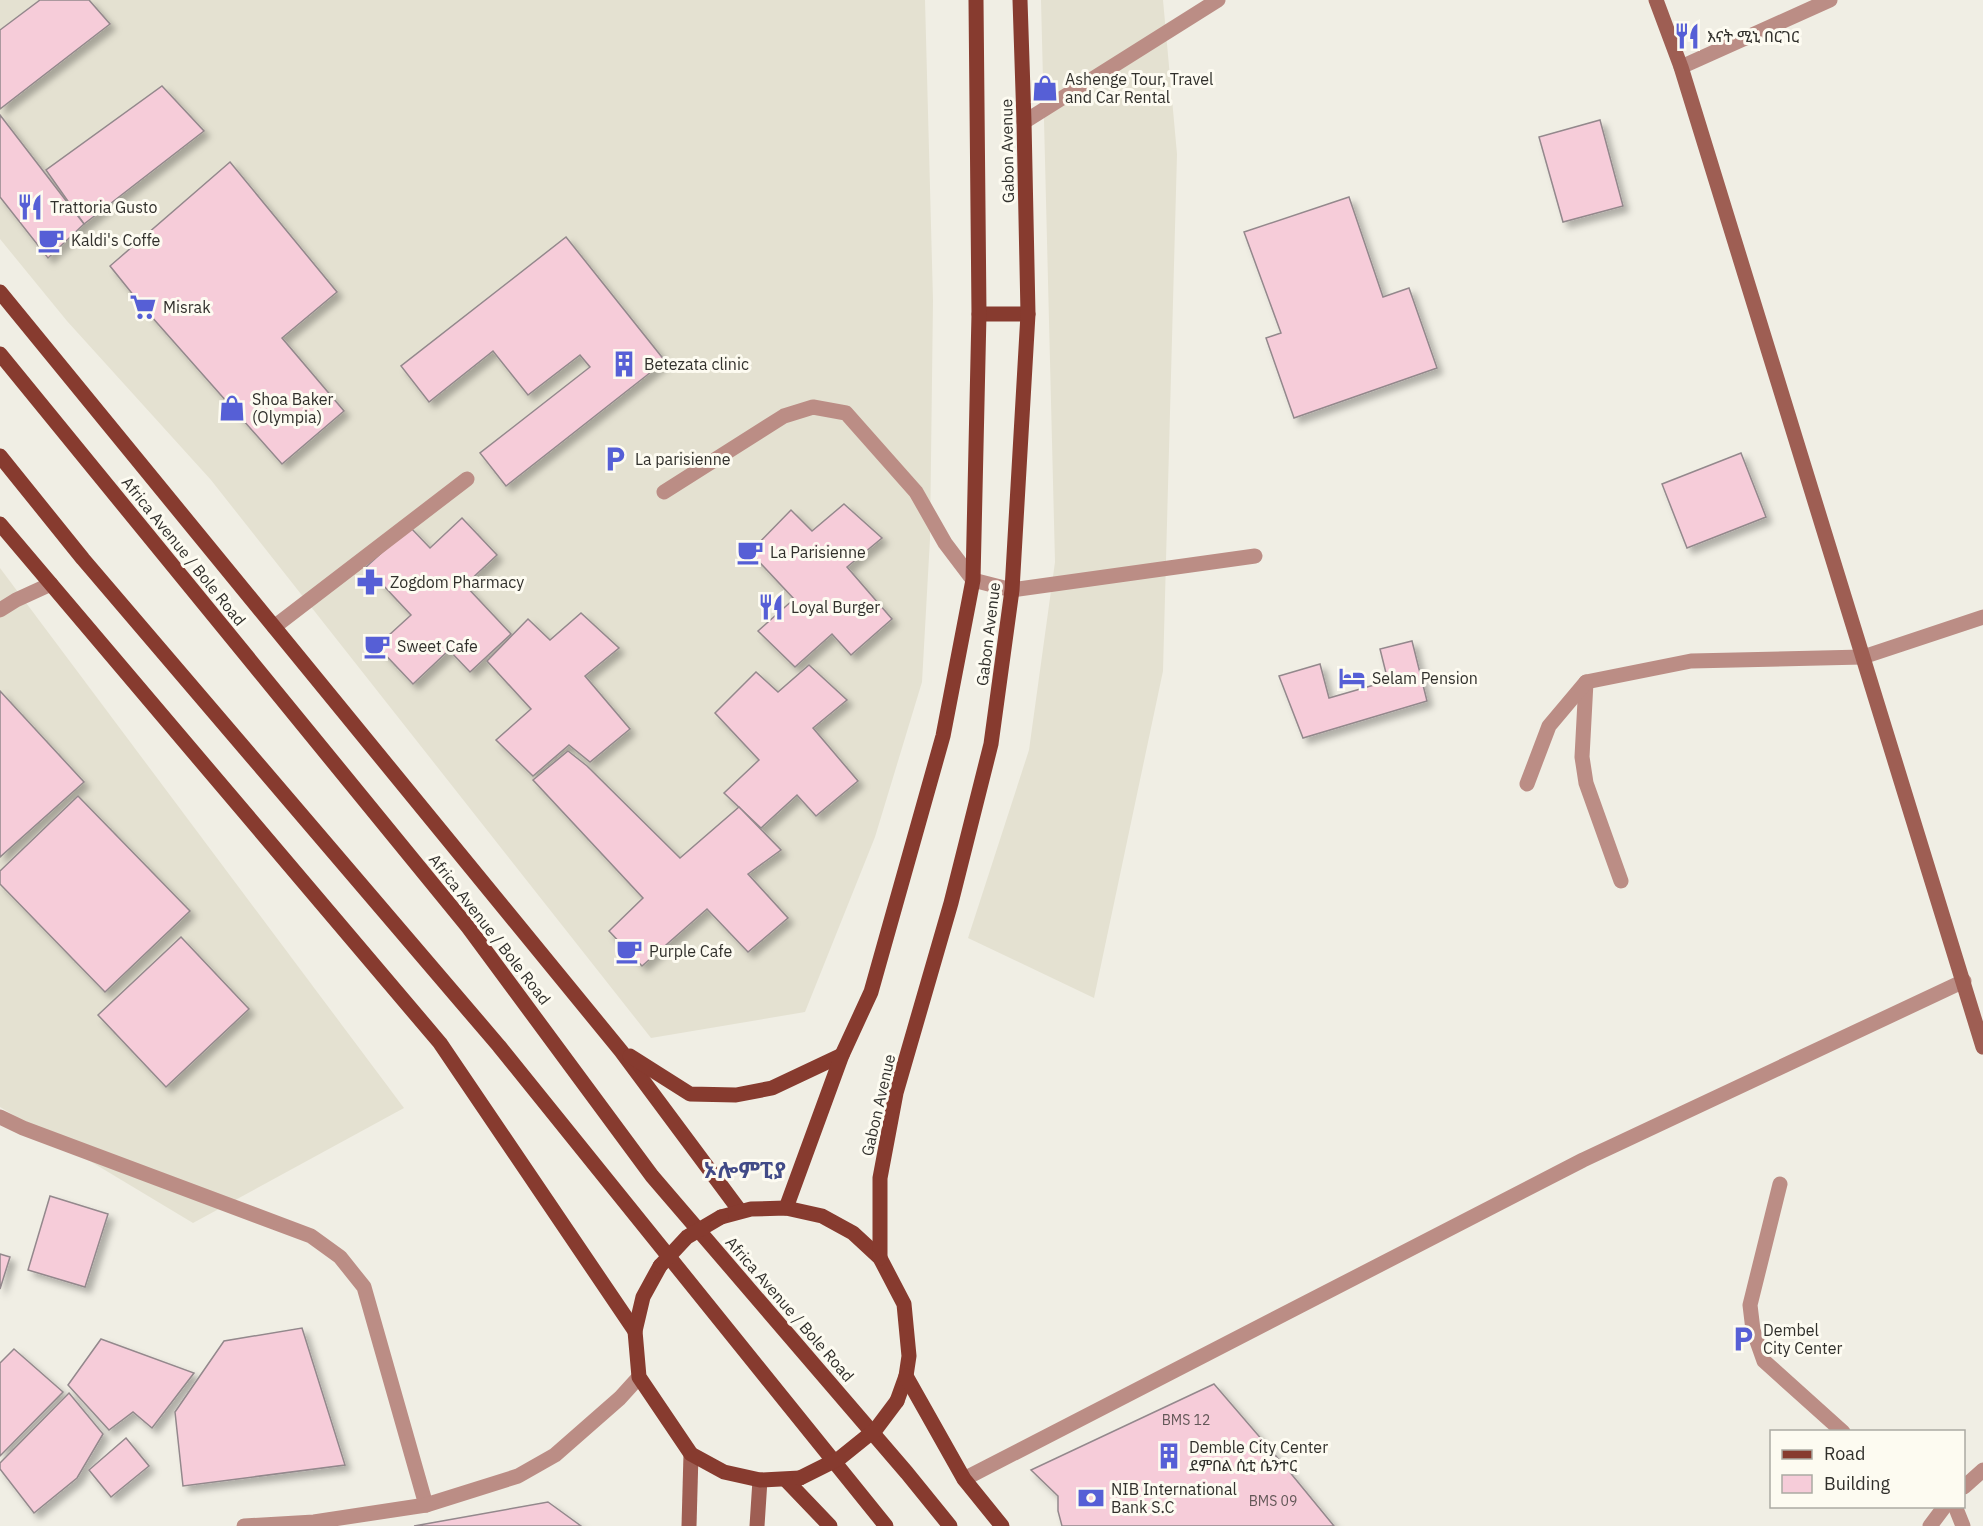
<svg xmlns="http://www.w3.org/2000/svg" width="1983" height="1526" font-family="'IBM Plex Sans','Noto Sans Ethiopic',sans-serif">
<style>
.built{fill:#e4e1d1}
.building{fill:#f6ccd9;stroke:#93888c;stroke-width:1.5;filter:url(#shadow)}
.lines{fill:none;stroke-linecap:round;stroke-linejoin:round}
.lane{stroke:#bb8d85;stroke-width:15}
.street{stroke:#bb8d85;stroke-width:15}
.secondary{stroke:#9e5e53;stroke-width:15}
.primary{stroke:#873b2f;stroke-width:15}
.primary-bridge{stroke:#873b2f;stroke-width:15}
.labels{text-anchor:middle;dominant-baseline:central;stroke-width:6;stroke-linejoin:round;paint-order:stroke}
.number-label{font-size:14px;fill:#625757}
.poi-label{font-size:16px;fill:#31302c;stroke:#fdfbf1;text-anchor:start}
.street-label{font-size:16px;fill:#31302c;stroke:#fdfbf1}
.district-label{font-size:22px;font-weight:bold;fill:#424b87;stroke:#fdfbf1}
</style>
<defs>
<filter id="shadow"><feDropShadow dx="5.5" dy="5.5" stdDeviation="3" flood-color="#0004"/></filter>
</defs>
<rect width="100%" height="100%" fill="#f0eee4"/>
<g class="built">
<path d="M0,0H925L933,300L930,539L922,682L875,837L805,1012L651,1038L211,480L67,321L0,239Z"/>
<path d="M1041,0H1163L1177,154L1163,671L1094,998L968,938L1029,750L1055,562Z"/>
<path d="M0,568L404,1108L193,1223L0,1107Z"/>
</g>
<g class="building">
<path d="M40,0H89L110,24L0,109V30Z"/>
<path d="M162,86L204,131L84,224L46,170Z"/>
<path d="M0,115L84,224L48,258L0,197Z"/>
<path d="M1600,120L1623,206L1563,222L1539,137Z"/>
<path d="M230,162L337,292L282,338L344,411L282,464L143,307L110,266Z"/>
<path d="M1349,197L1383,297L1409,288L1437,368L1294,418L1266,338L1281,333L1244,232Z"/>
<path d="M566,237L665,361L506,486L480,453L590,367L580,355L528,395L493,351L429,402L401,366Z"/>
<path d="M1741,453L1766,517L1687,548L1662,484Z"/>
<path d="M844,504L882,538L847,567L892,619L851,655L832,634L795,667L758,631L794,599L750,552L791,510L812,531Z"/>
<path d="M462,518L497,555L465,585L511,634L470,672L449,650L413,684L377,646L411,615L366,567L410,527L430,548Z"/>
<path d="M581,613L619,648L585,676L630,729L590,762L569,745L533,776L496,740L531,709L487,661L528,619L550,640Z"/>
<path d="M1412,641L1427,701L1303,738L1279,676L1320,664L1329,698L1388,681L1380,649Z"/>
<path d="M809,665L847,700L813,728L858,781L816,816L797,795L761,828L724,793L759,760L715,713L756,672L778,692Z"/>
<path d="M0,691L84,782L0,857Z"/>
<path d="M568,751L587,766L680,858L739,807L781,850L748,874L788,918L748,952L707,909L642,966L609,931L643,898L533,780Z"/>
<path d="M78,796L190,911L105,992L0,884V871Z"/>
<path d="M181,937L249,1009L166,1087L98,1015Z"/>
<path d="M50,1196L108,1214L85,1287L28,1270Z"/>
<path d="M0,1254L10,1257L0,1289Z"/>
<path d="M302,1328L345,1465L183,1486L175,1412L224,1341Z"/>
<path d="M101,1339L194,1373L152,1428L133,1412L109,1430L68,1385Z"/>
<path d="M14,1349L63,1392L0,1456V1363Z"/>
<path d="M1214,1384L1288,1470L1334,1526H1062L1058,1511V1496L1031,1470Z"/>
<path d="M69,1393L103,1434L77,1478L34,1513L0,1469V1463Z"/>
<path d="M126,1438L149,1466L111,1497L89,1470Z"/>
<path d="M548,1502L581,1526H414Z"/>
</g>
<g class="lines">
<g class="lane">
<path d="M664,492L784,416L813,407L846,413L916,492L945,543L973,580"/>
<path d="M274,627L467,479"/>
<path d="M1780,1184L1750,1305L1753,1330L1764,1361L1843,1432"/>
<path d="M1964,1487L1983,1470"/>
<path d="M1955,1506L1963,1526"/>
<path d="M1930,1526L1945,1506"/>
</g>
<g class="street">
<path d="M1681,67L1830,0"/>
<path d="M1024,122L1218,0"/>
<path d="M973,580L1012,590L1255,556"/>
<path d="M0,610L16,600L51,584"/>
<path d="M1586,682L1582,757L1586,783L1621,881"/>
<path d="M1527,784L1549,726L1586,682L1691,661L1863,657L1983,617"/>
<path d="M0,1117L23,1128L311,1236L340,1257L364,1287L426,1505"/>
<path d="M964,1479L1583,1160L1964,981"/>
<path d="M244,1526L314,1522L426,1505L518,1476L555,1455L620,1398L639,1377"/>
</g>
<g class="secondary">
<path d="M1656,0L1681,67L1983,1047"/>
<path d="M689,1526L691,1454"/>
<path d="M757,1526L760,1480"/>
</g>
<g class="primary">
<path d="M0,292L621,1051L740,1211"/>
<path d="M979,314H1028"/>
<path d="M0,354L468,927L652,1176L907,1473L950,1526"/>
<path d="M0,456L83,559L499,1046L886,1526"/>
<path d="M0,524L440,1043L635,1331"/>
<path d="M630,1056L690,1094L736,1095L772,1088L842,1055"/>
<path d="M786,1208L842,1055L871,992L943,736L973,580L979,314L976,0"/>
<path d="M721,1217L751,1209L786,1208L822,1216L853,1233L880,1258L904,1304L909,1356L906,1376L897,1401"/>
<path d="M880,1258V1178L896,1093L951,903L991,744L1012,590L1028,314L1024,122L1020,0"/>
<path d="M660,1266L643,1297L635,1331L639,1377L691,1454L724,1472L760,1480L800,1478"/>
<path d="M906,1376L964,1479L1002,1526"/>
<path d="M786,1480L830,1526"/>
</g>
<g class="primary-bridge">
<path d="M660,1266L687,1237L721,1217"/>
<path d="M800,1478L840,1458L876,1429L897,1401"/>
</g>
</g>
<defs>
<g id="restaurant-bare" transform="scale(2.07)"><path d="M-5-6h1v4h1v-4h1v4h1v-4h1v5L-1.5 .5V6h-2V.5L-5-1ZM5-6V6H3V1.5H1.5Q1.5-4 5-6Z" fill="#565fd6" stroke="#fdfbf1" stroke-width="2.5" paint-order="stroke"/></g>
<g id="shop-bare" transform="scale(2.07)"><path d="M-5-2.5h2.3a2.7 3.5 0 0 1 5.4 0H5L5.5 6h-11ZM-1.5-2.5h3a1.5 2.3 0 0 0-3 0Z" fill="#565fd6" stroke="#fdfbf1" stroke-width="2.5" paint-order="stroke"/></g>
<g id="cafe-bare" transform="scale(2.07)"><path d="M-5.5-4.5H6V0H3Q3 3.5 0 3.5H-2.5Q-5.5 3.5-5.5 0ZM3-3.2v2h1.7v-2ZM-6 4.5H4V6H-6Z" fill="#565fd6" stroke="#fdfbf1" stroke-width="2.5" paint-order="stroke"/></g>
<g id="supermarket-bare" transform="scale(2.07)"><path d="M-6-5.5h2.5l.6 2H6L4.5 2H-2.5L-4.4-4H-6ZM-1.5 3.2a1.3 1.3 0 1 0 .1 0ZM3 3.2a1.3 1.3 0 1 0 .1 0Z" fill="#565fd6" stroke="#fdfbf1" stroke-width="2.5" paint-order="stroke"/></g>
<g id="building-bare" transform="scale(2.07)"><path d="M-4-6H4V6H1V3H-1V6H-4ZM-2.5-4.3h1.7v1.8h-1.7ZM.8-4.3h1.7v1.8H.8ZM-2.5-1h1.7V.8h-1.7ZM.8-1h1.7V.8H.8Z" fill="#565fd6" stroke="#fdfbf1" stroke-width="2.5" paint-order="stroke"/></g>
<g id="parking-bare" transform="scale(2.07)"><path d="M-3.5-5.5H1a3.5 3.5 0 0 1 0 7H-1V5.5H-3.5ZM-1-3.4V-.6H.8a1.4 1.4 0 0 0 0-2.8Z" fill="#565fd6" stroke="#fdfbf1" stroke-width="2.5" paint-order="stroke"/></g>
<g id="pharmacy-bare" transform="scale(2.07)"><path d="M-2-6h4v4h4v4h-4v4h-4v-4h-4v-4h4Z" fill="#565fd6" stroke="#fdfbf1" stroke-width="2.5" paint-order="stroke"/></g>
<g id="hotel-bare" transform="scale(2.07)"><path d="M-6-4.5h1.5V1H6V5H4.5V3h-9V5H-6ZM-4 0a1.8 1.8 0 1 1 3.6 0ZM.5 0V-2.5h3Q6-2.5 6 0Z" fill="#565fd6" stroke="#fdfbf1" stroke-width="2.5" paint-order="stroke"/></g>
<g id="bank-bare" transform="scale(2.07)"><path d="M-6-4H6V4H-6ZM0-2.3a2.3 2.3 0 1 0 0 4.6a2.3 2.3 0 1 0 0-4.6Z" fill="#565fd6" stroke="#fdfbf1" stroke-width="2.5" paint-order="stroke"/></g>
</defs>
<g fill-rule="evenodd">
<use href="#restaurant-bare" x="1687" y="36"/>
<use href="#shop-bare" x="1045" y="88"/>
<use href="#restaurant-bare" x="30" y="207"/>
<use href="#cafe-bare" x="51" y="240"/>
<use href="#supermarket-bare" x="143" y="307"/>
<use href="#building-bare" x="624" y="364"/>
<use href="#shop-bare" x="232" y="408"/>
<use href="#parking-bare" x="615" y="459"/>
<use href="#cafe-bare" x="750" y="552"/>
<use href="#pharmacy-bare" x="370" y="582"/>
<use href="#restaurant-bare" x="771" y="607"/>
<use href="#cafe-bare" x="377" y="646"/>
<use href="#hotel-bare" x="1352" y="678"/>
<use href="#cafe-bare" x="629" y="951"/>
<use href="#parking-bare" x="1743" y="1339"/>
<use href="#building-bare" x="1169" y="1456"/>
<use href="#bank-bare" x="1091" y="1498"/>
</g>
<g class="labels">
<g class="number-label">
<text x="1186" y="1420">BMS 12</text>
<text x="1273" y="1501">BMS 09</text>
</g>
<g class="poi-label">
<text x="1707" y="36">እናት ሚኒ በርገር</text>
<text x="1065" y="79">Ashenge Tour, Travel<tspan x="1065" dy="18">and Car Rental</tspan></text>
<text x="50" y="207">Trattoria Gusto</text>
<text x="71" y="240">Kaldi's Coffe</text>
<text x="163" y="307">Misrak</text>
<text x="644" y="364">Betezata clinic</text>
<text x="252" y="399">Shoa Baker<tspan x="252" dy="18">(Olympia)</tspan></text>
<text x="635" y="459">La parisienne</text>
<text x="770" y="552">La Parisienne</text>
<text x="390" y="582">Zogdom Pharmacy</text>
<text x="791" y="607">Loyal Burger</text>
<text x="397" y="646">Sweet Cafe</text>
<text x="1372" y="678">Selam Pension</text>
<text x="649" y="951">Purple Cafe</text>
<text x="1763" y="1330">Dembel<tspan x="1763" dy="18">City Center</tspan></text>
<text x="1189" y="1447">Demble City Center<tspan x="1189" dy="18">ደምበል ሲቲ ሴንተር</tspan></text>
<text x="1111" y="1489">NIB International<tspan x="1111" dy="18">Bank S.C</tspan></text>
</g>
<g class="street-label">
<text transform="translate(1007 151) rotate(-91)">Gabon Avenue</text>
<text transform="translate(184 551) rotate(51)">Africa Avenue / Bole Road</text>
<text transform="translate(988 634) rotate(-83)">Gabon Avenue</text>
<text transform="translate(490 929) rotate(52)">Africa Avenue / Bole Road</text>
<text transform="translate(878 1105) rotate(-77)">Gabon Avenue</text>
<text transform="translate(790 1309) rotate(49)">Africa Avenue / Bole Road</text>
</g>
<g class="district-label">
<text x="745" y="1169">ኦሎምፒያ</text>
</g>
</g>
<rect x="1770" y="1430" width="195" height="78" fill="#fdfbf1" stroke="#abaaa2" stroke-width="1.5"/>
<rect x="1782" y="1450" width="30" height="9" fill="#873b2f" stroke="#abaaa2" stroke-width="1.5"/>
<text x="1824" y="1460" font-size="18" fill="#31302c">Road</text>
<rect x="1782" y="1475" width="30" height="18" fill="#f6ccd9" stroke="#abaaa2" stroke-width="1.5"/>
<text x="1824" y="1490" font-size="18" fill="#31302c">Building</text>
</svg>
